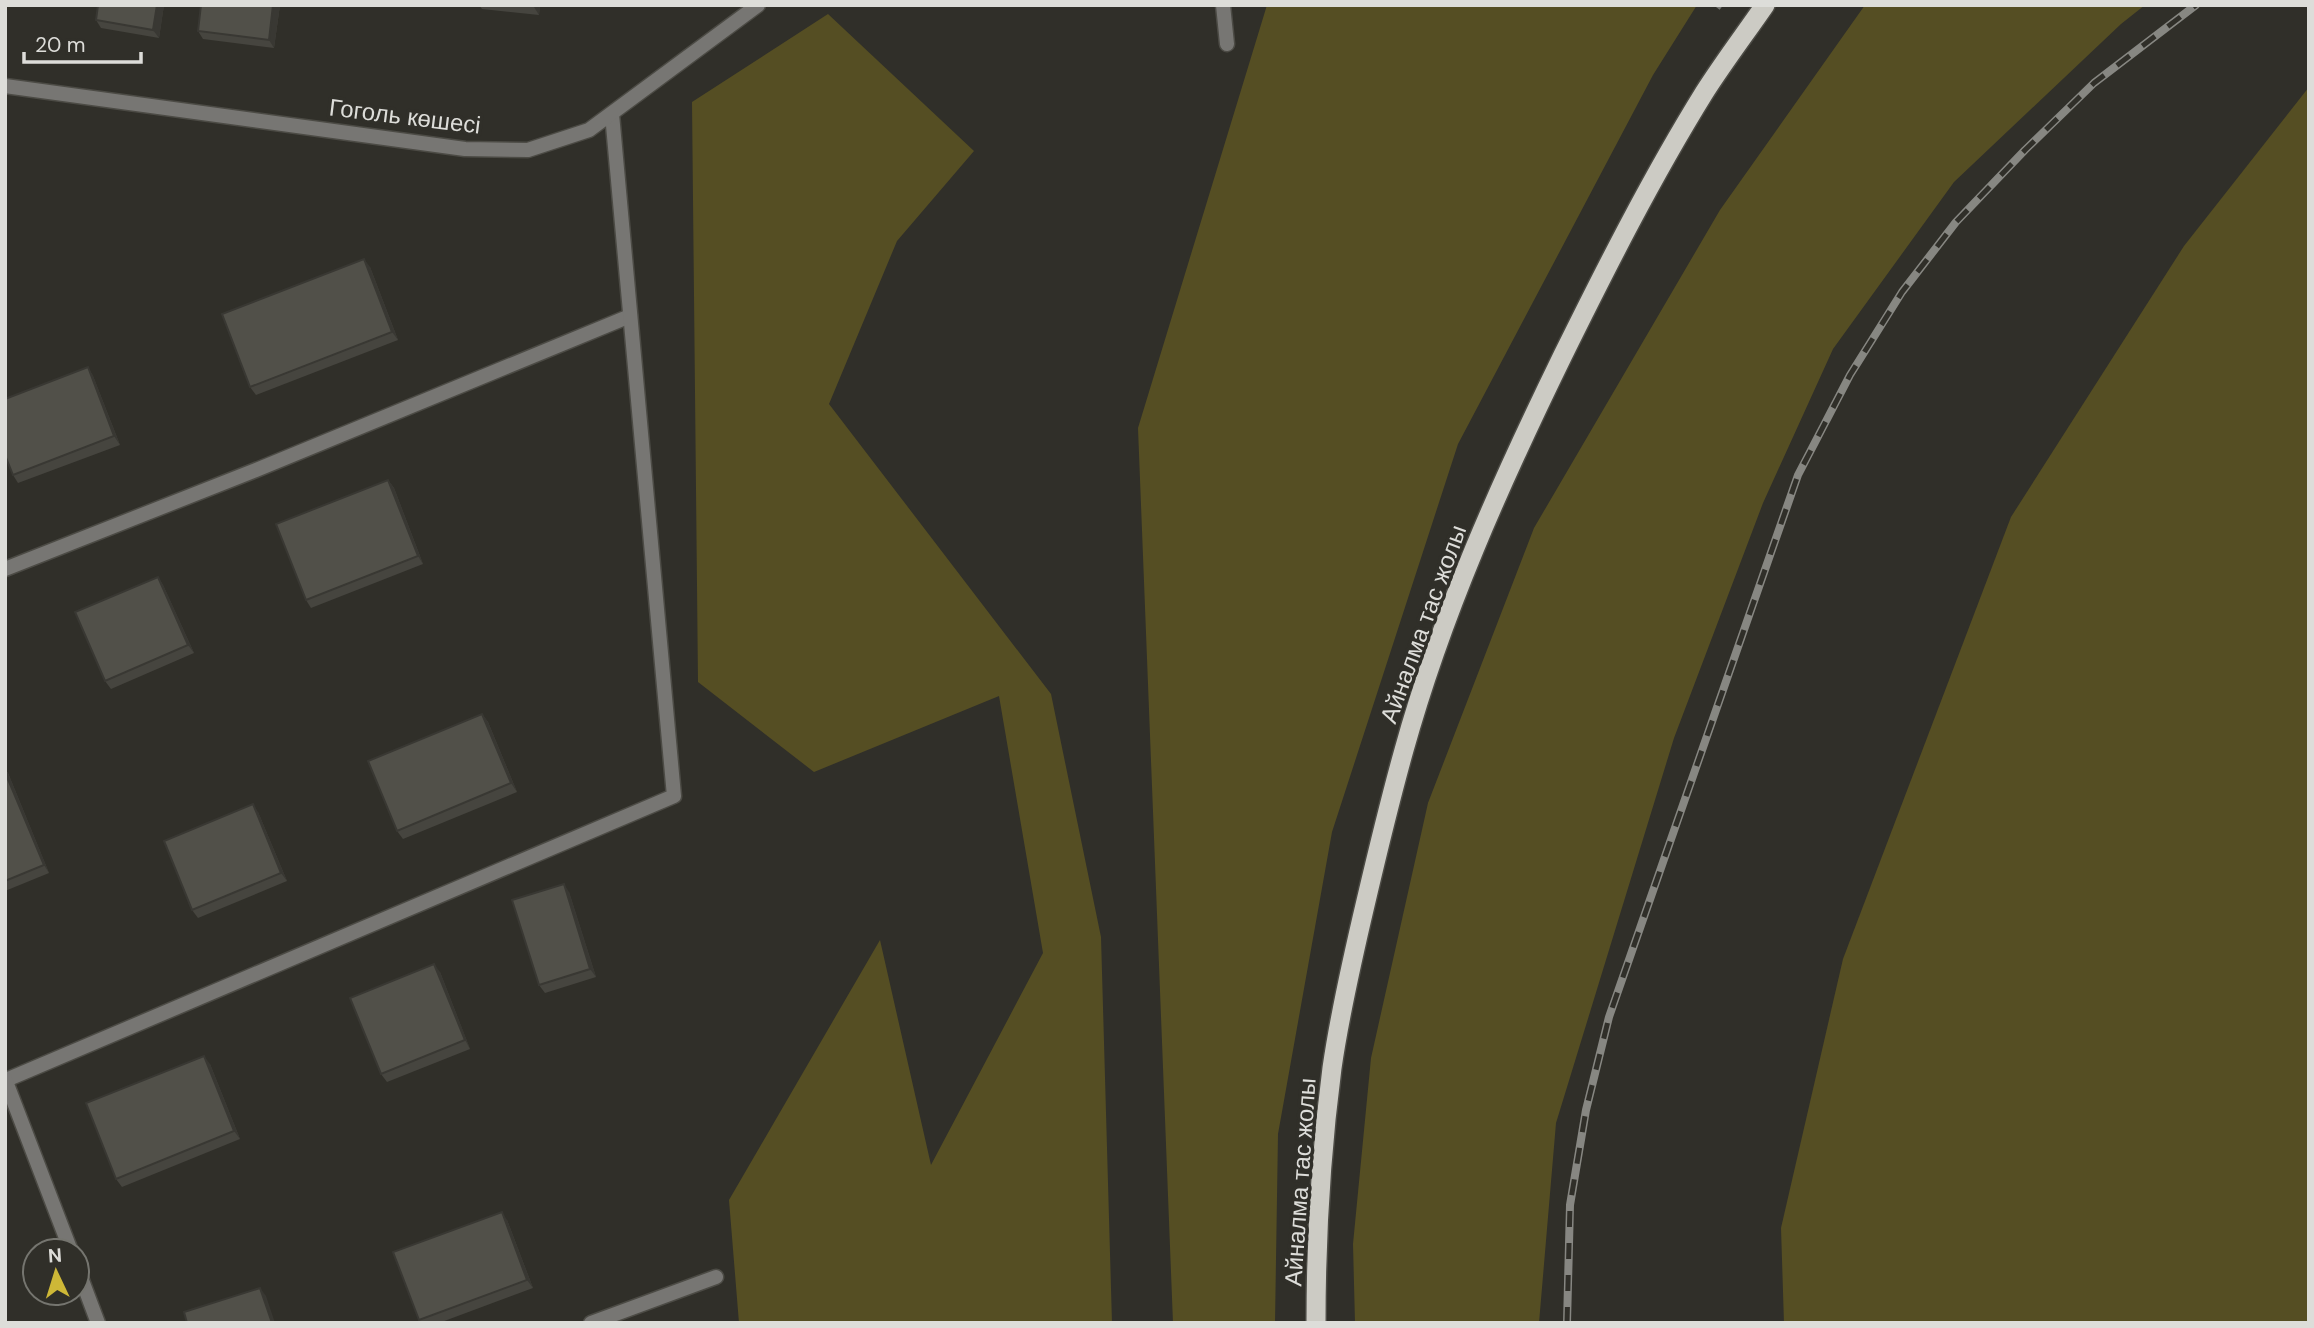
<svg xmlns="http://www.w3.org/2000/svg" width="2314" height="1328" font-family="'DM Sans',sans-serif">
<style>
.green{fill:#554e23}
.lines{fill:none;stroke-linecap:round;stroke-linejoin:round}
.service-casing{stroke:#4c4b45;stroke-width:17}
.minor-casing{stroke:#4c4b45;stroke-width:17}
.trunk-casing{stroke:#4c4b45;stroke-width:22}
.path{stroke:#767671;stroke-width:4.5;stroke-dasharray:5 3.5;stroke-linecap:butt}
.service{stroke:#777673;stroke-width:14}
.minor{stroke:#777673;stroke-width:14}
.trunk{stroke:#cccbc4;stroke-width:19}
.rail-casing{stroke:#878782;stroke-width:8}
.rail{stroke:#302f29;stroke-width:5;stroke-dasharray:16;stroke-linecap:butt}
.wall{fill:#46453f}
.shaded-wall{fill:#393833}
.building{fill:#515049;stroke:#393833;stroke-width:2}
.labels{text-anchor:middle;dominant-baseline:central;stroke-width:7;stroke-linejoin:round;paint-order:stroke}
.street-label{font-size:24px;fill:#ddddd9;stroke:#302f29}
</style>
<rect width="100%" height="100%" fill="#302f29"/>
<g class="green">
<path d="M1267,5H1697L1653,75L1458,444L1332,832L1278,1134L1275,1323H1173L1138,428Z"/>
<path d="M1865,5H2145L2121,24L1954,182L1833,349L1763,503L1674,738L1556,1123L1539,1323H1355L1353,1244L1371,1058L1428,803L1534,528L1720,210Z"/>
<path d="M828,14L974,151L897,241L829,404L1051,694L1101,937L1112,1323H739L729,1200L880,940L931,1165L1043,953L999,696L814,772L698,682L692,102Z"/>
<path d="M2309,87V1323H1784L1781,1228L1843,959L2011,517L2184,246Z"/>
</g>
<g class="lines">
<g class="service-casing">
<g id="service">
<path d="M5,569L256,470L630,316"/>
<path d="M6,1080L674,796L612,114"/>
</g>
</g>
<g class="minor-casing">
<g id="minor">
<path d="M1223,5L1227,44"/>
<path d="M5,86L465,149L528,150L589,130L758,5"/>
<path d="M5,1079L71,1251"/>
<path d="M77,1267L98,1323"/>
<path d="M591,1323L716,1277"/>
</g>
</g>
<g class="trunk-casing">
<path id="trunk" d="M1316,1323C1316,1238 1321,1152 1332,1068C1340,1012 1353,956 1366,901C1378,850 1390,800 1404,750C1442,613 1501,482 1563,355C1607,266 1652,177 1704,93C1723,63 1745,34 1765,5"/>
</g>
<path class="path" d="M1717,5L1721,8L1723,5"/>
<use href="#service" class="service"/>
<use href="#minor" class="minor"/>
<use href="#trunk" class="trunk"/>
<g class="rail-casing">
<path id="rail" d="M1567,1323L1570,1205L1586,1110L1609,1017L1798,475L1850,375L1902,292L1956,222L2025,150L2094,83L2196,5"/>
</g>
<use href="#rail" class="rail"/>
</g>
<g class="wall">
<path d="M98,5H164L159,38L101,28L96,20Z"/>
<path d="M201,5H280L274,48L203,39L198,31Z"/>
<path d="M479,5H540L539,15L482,9Z"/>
<path d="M370,267L398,340L256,395L250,387Z"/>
<path d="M88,367L93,376L120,445L18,483L13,475Z"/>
<path d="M388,480L394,488L423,564L311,608L306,600Z"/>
<path d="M158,577L163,585L194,653L111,689L105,681Z"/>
<path d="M482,714L488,722L517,792L403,839L397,831Z"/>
<path d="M5,769L8,773L49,873L5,891Z"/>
<path d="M258,812L287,881L198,918L192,910Z"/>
<path d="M569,892L596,977L545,993L539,985Z"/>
<path d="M440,972L470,1049L387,1082L381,1074Z"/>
<path d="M210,1064L240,1139L122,1187L116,1179Z"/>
<path d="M507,1220L533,1288L439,1323H420L419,1320Z"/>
</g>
<g class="shaded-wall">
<path d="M157,5H164L159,38L153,30Z"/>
<path d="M273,5H280L274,48L269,40Z"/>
<path d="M534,5H540L539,15L534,7Z"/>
<path d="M364,259L370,267L398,340L392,332Z"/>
<path d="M88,367L93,376L120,445L114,436Z"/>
<path d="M388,480L394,488L423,564L418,556Z"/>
<path d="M158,577L163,585L194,653L188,645Z"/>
<path d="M482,714L488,722L517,792L511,783Z"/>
<path d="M5,769L8,773L49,873L44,865L5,772Z"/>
<path d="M253,804L258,812L287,881L281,873Z"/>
<path d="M564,884L569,892L596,977L590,969Z"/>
<path d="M434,964L440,972L470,1049L465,1040Z"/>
<path d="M204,1056L210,1064L240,1139L234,1131Z"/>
<path d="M502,1212L507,1220L533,1288L527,1280Z"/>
<path d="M260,1288L266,1296L275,1323H272Z"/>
</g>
<g class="building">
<path d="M98,5H157L153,30L96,20Z"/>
<path d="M201,5H273L269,40L198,31Z"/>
<path d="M364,259L392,332L250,387L222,314Z"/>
<path d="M88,367L114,436L13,475L5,455V399Z"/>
<path d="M388,480L418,556L306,600L276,524Z"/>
<path d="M158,577L188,645L105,681L75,612Z"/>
<path d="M482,714L511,783L397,831L368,761Z"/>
<path d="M5,772L44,865L5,881Z"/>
<path d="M253,804L281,873L192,910L164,841Z"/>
<path d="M564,884L590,969L539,985L512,900Z"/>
<path d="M434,964L465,1040L381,1074L350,998Z"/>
<path d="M204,1056L234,1131L116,1179L86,1103Z"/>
<path d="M502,1212L527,1280L419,1320L393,1252Z"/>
<path d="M260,1288L272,1323H187L184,1312Z"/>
</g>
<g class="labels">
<g class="street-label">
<text transform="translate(405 116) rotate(7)">Гоголь көшесі</text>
<text transform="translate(1423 624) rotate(-70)">Айналма тас жолы</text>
<text transform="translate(1300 1182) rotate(-86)">Айналма тас жолы</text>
</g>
</g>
<rect width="2314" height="1328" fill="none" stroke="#ddddd9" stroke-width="14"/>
<g transform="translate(56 1272) rotate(356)"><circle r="33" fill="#302f29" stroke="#75756f" stroke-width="2"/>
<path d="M0-5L12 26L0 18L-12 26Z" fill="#ceb837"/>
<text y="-10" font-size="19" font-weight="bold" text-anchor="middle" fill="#ddddd9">N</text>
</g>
<path d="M24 52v10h117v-10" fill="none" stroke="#ddddd9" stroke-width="3.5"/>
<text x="35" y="52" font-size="21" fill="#ddddd9" stroke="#302f29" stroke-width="5" paint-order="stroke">20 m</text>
</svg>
